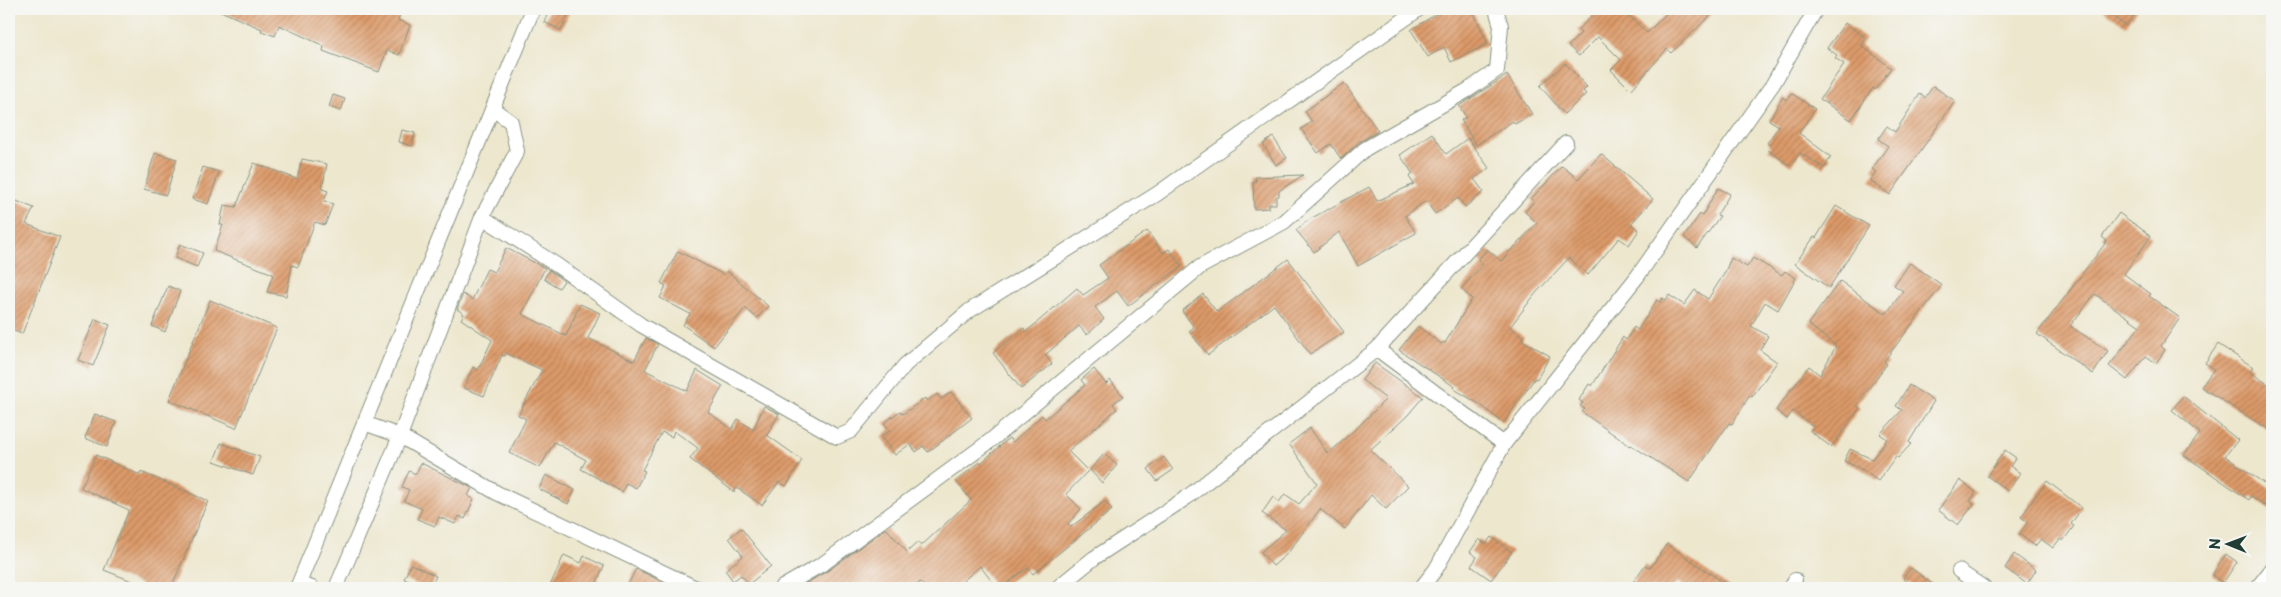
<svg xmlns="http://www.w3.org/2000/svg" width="2281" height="597" font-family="'Playpen Sans',sans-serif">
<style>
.building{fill:url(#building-hatch)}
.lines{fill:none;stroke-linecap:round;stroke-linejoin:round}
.minor-casing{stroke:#869281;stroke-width:16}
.minor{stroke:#fff;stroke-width:14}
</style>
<defs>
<pattern id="building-hatch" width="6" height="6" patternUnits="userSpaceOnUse" patternTransform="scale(1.25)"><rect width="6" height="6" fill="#dd9a69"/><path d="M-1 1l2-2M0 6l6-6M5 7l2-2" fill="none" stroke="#b37f57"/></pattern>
</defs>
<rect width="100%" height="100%" fill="#f6f6f2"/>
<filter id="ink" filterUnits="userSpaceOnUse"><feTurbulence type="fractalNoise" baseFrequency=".02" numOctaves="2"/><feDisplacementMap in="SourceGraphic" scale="10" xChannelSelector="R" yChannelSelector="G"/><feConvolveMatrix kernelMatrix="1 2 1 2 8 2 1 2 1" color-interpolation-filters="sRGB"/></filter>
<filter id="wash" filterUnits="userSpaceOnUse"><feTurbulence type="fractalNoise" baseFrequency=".0096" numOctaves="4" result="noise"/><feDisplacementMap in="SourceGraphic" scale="20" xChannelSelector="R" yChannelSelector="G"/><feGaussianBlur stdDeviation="1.12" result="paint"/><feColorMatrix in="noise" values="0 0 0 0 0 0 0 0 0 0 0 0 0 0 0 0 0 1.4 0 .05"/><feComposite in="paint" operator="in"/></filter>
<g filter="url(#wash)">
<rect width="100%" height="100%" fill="#ede7ce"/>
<g id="blocks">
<g class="building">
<path d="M216,9H402L398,20L410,25L399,55L387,50L379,72L323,51L324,46L279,25L275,36L261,31L262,29Z"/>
<path d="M550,9H571L561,30L544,22Z"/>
<path d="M1444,9H1472L1488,44L1451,62L1444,47L1428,57L1411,30Z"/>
<path d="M1598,9H1622L1647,33L1671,9H1717L1671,53L1667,49L1631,90L1611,70L1621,60L1598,37L1579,56L1568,46L1581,33L1578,30Z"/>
<path d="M2102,9H2138L2126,26Z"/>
<path d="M1845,23L1866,38L1861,45L1891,68L1875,90L1873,88L1851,120L1820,99L1844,64L1835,58L1837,55L1827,48Z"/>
<path d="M1565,63L1587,87L1583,91L1586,94L1564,114L1540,86Z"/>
<path d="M1507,75L1532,114L1515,124L1513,121L1476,145L1461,120L1466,117L1459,106Z"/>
<path d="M1344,83L1378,131L1359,142L1341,159L1331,144L1318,153L1301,129L1312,122L1305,111Z"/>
<path d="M1933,86L1955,101L1890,195L1870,180L1876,172L1872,169L1888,146L1878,139L1887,126L1895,132L1920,94L1925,98Z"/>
<path d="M1791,93L1815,109L1799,133L1831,157L1824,168L1800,153L1791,166L1768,150L1771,146L1767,143L1779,126L1769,120L1783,97L1786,100Z"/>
<path d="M333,95L345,99L341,111L329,107Z"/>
<path d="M402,130L415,133L412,146L399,142Z"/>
<path d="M1432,133L1446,154L1468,138L1489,168L1474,179L1484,192L1465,207L1458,198L1435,214L1426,201L1405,216L1416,233L1358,266L1339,232L1314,252L1296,230L1310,219L1369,187L1377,201L1414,184L1409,177L1413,174L1400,155Z"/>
<path d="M1273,137L1287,158L1276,165L1263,144Z"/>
<path d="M155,153L177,159L166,195L144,189Z"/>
<path d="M1601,154L1653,199L1631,224L1639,230L1629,245L1619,238L1588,275L1569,258L1536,293L1510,327L1524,337L1522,340L1550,356L1537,379L1535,378L1503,423L1481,405L1454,389L1455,387L1399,350L1418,326L1441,344L1443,342L1445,343L1472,299L1461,289L1483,264L1478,260L1487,249L1501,261L1537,223L1525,212L1534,201L1531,199L1562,166L1578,179Z"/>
<path d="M302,159L327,164L322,189L328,191L324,201L333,204L325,225L315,222L298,267L292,265L286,296L267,292L273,274L214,251L223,225H220L224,205L236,207L254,163L297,179Z"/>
<path d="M203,167L219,172L208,204L192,199Z"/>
<path d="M1303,175L1279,191V196L1276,197V204H1269V208L1254,209L1253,181H1256L1255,177Z"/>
<path d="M1718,188L1730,194L1717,215L1720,216L1697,248L1684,237L1700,214L1702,216Z"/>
<path d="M14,200L34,208L26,224L60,237L22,334L9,329V212Z"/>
<path d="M1836,206L1869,226L1829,288L1795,264L1814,237L1816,238Z"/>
<path d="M2119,213L2151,236L2124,274L2151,294L2149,296L2180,318L2161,346L2165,350L2156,363L2146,356L2127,380L2109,366L2140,326L2095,294L2070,326L2108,351L2093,374L2037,334L2107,241L2102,237Z"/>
<path d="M1147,231L1163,253L1169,249L1182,266L1128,306L1117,291L1095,307L1104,319L1087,335L1079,326L1045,355L1052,364L1021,389L993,353L1024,328L1026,332L1077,288L1083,295L1108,278L1099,265Z"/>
<path d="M180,244L203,253L197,267L175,258Z"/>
<path d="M506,248L545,268L522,314L566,336L580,304L600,313L588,338L634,361L646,338L658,344L645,370L687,391L697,370L723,386L708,412L732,429L738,419L753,430L764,406L779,414L767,435L802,460L786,486L779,482L762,505L737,488L734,492L690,459L698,448L674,431L672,437L662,432L642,470L645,471L636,488L626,483L622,492L581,469L586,460L554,442L540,468L509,453L526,419L518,415L542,370L506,353L505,356L502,355L484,396L464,388L473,367L478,370L492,340L461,319L464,314L457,309L463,294L472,300L487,269L494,272Z"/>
<path d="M678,251L724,275L727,271L768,306L757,318L745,308L714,347L683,325L690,314L660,298L666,286L661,283Z"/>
<path d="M1731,258L1747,267L1753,258L1782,275L1785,271L1796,278L1778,310L1765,302L1751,326L1768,336L1760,350L1777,362L1752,397L1750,395L1732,424L1729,423L1689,482L1631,445L1630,446L1582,412L1585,409L1580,406L1583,403L1579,400L1589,384L1592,386L1623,337L1626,340L1634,327L1638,330L1657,300L1660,302L1662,298L1666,300L1669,295L1684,305L1695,290L1708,299L1724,274Z"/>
<path d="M1288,259L1344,332L1310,354L1274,305L1208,355L1189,331L1194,327L1182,311L1203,294L1217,312Z"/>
<path d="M1910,263L1942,285L1884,361L1887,364L1856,405L1860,408L1831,447L1810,431L1813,426L1793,411L1787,419L1776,410L1809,366L1820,375L1836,346L1808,324L1840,281L1886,314L1903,291L1894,285Z"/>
<path d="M549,270L564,281L559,288L544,279Z"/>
<path d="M168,286L180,291L165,332L152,326Z"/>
<path d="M210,300L277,328L236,428L169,400Z"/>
<path d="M95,319L110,325L93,366L78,360Z"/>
<path d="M2218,344L2253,367L2250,372L2272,387V422L2268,429L2201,387L2214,369L2205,363Z"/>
<path d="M1375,363L1423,397L1407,416L1370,450L1408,486L1386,509L1371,495L1345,529L1320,509L1288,553L1273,566L1261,552L1286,530L1262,513L1273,497L1279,502L1285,494L1299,504L1317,483L1289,444L1310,428L1328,454L1359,426L1386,399L1362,380Z"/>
<path d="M1094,369L1106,384L1110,380L1123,396L1113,404L1117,409L1068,451L1088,471L1066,494L1081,509L1068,524L1071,527L1105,501L1112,510L1033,574L1028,568L1000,588H997L980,566L955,588H926L920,582L914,588H798L829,570L886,528L907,552L918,542L921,546L971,500L956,481L980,462L981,463L1009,438L1013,442L1042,415L1045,419L1085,385L1081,380Z"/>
<path d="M1909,385L1934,401L1909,442L1911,444L1898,458L1896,456L1878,481L1863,470L1844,461L1850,449L1872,459L1887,439L1880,434L1902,410L1896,406Z"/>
<path d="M951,392L972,418L928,452L923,446L916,452L910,444L895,455L881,437L890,430L884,423L900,411L903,414L925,398L927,401L937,394L941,399Z"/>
<path d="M2183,396L2238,440L2225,456L2272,489V510L2251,496L2249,500L2184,455L2200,433L2172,410Z"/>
<path d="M95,414L116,422L107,447L85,438Z"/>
<path d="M221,443L260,457L253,475L214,461Z"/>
<path d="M2005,450L2016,458L2010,466L2020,473L2008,491L1987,476Z"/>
<path d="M1104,454L1117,465L1102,483L1090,470Z"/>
<path d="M96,455L140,475L141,472L208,501L171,588H141L142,585L104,570L129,510L81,488Z"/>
<path d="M1164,457L1173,470L1157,481L1148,469Z"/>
<path d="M421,463L472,488L468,496L474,499L465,519L459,516L455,524L439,517L435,526L417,519L422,509L404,501L409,490L402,487L409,471L416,474Z"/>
<path d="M546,475L575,490L568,504L539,489Z"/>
<path d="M1960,480L1976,492L1970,501L1974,504L1958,525L1938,510Z"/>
<path d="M2047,481L2082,508L2071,524L2074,526L2063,541L2060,539L2053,548L2041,539L2035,546L2019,534L2028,522L2021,517Z"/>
<path d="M741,528L771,566L749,584L741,575L733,581L725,570L743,556L729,538Z"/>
<path d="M1491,537L1512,552L1491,580L1471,566L1477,557L1470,552L1479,539L1486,544Z"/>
<path d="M1667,544L1732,588H1686L1677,582L1672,588H1629L1645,565L1650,568Z"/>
<path d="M2014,554L2036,570L2027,584L2005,568Z"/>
<path d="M2226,554L2237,562L2223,583L2212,575Z"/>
<path d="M564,555L581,563L584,556L604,566L594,588H549Z"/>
<path d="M411,564L436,576L430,588H425L404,579Z"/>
<path d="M1911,568L1938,588H1916L1903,579Z"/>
<path d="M636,569L655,578L676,588H626Z"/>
</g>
</g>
</g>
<g filter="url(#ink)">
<use href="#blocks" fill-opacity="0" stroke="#869281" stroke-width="1"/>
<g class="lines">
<g class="minor-casing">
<g id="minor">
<path d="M493,109L511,122L517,151L482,217L558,266L641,325L837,437L851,431L905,365L969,311L1157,194L1419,9"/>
<path d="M1377,349L1504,444L1436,569L1421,588"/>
<path d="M364,423L400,436L497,493L696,588"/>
<path d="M1504,444L1637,277L1773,84L1816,9"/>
<path d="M1959,571L1984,588"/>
<path d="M299,584L312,588"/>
<path d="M297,588L533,9"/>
<path d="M336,588L400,436L482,217"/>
<path d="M781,588L824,563L990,441L1200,267L1284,222L1365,149L1468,90L1497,70L1501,26L1496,9"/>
<path d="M1057,588L1094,558L1186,498L1377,349L1566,143"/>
<path d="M1791,588L1795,580"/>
<path d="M2257,588L2272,569"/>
</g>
</g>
<use href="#minor" class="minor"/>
</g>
</g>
<rect width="2281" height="597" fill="none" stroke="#f6f6f2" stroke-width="30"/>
<g transform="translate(2228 544) rotate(271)" stroke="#f6f6f2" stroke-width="4" paint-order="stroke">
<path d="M0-4L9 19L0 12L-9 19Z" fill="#1f3d34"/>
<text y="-8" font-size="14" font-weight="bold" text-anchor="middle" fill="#1f3d34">N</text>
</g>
</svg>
